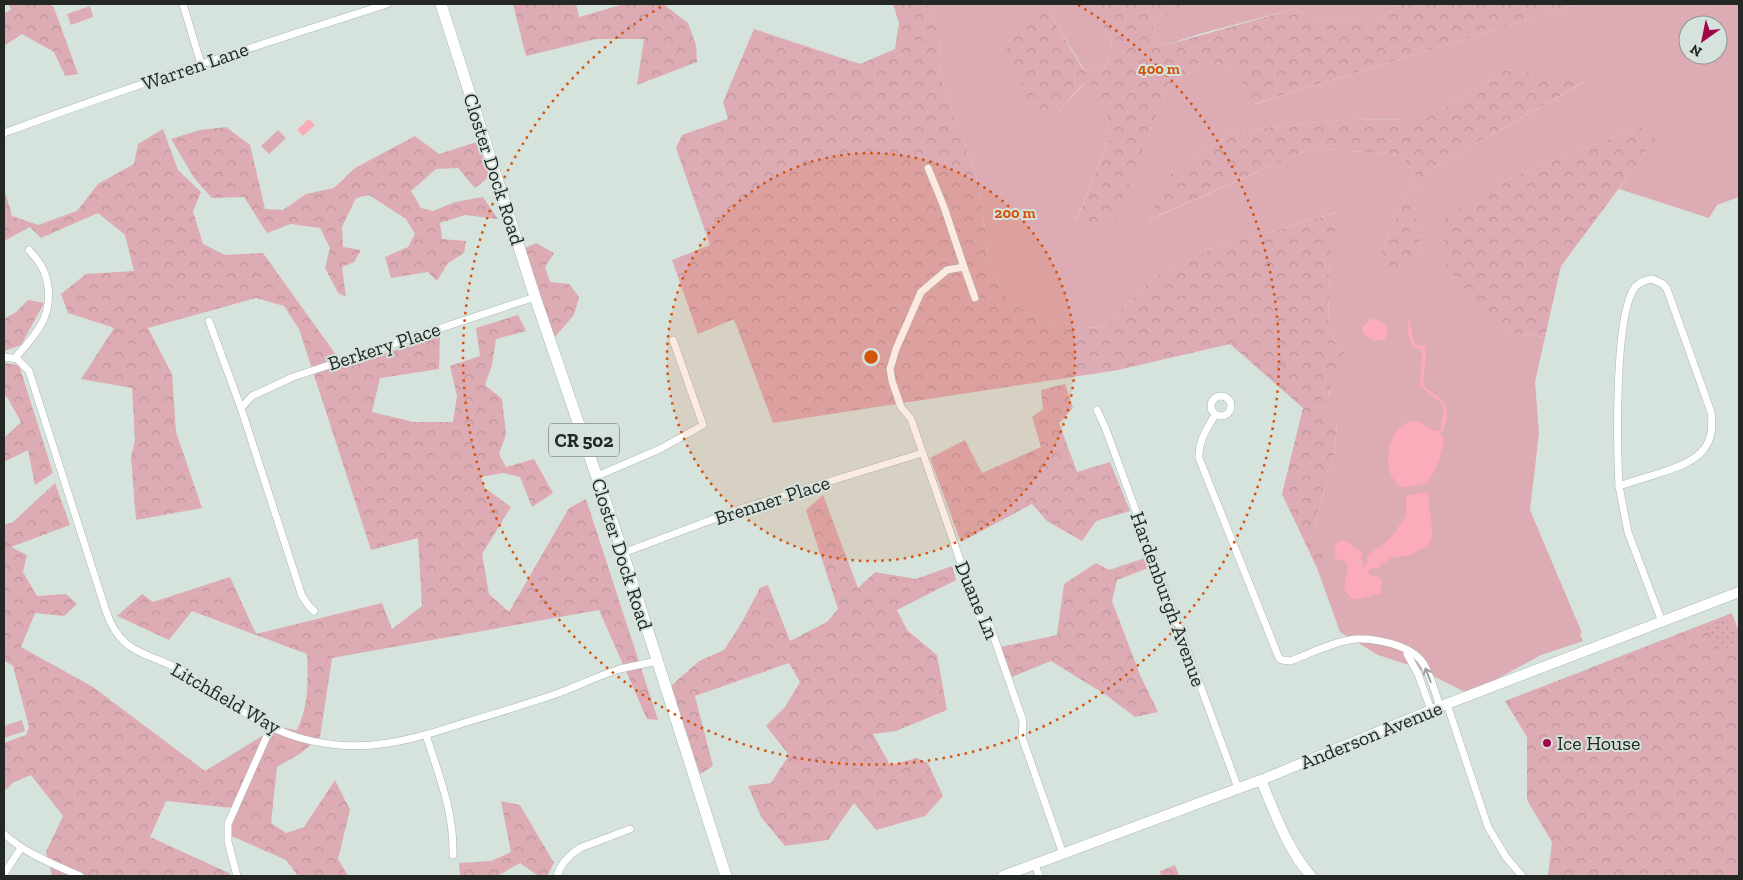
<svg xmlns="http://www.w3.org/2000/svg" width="1743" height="880" font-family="'Zilla Slab',serif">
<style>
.grass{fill:#ddabb3;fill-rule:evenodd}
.forest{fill:url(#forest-crowns)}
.park{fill:url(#park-dots)}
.water{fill:#fbabba}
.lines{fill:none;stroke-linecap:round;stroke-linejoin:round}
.street-casing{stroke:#aab7b0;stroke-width:8}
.secondary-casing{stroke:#aab7b0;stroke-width:11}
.primary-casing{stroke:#aab7b0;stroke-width:12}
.street{stroke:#fff;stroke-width:7}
.secondary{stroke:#fff;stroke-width:10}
.primary{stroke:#fff;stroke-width:11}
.oneway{stroke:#9c9e9d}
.ring{fill:none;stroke:#d4540e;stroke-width:2.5;stroke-dasharray:2.5 5}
.poi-dot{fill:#a10646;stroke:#d6e3dc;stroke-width:2}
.labels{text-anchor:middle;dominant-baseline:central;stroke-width:4;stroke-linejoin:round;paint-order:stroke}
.shield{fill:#d6e3dc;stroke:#59605c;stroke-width:1}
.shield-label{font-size:19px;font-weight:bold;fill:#232825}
.street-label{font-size:20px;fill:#232825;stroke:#d6e3dc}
.poi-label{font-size:20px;fill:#232825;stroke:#d6e3dc;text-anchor:start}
.centre{fill:#d4540e;stroke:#d6e3dc;stroke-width:2.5}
.ring-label{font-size:15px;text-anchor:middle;font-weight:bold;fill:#d4540e;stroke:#d6e3dc;stroke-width:4;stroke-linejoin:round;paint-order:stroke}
</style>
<defs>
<pattern id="forest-crowns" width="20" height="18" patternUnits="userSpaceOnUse" patternTransform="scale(1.25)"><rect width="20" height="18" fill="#ddabb3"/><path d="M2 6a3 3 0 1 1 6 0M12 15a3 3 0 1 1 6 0" fill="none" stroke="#bd939a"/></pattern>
<pattern id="park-dots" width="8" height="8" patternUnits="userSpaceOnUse" patternTransform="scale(1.25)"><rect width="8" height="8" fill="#ddabb3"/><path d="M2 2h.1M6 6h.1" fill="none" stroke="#bd939a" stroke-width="1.8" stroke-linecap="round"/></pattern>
</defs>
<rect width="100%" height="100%" fill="#d6e3dc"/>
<g class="grass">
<path d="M925,4H1092L1112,45L1104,71L1084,69L1048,11V123L1084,84H1099L1111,135L1076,220L1113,225L1169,84L1208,62L1232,66L1255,104L1579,4H1739V197L1717,205L1709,218L1619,189L1654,140L1642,126L1490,186L1505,332L1545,337L1535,382L1539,433L1530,510L1582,633L1580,634L1583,641L1541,655L1469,694L1415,667L1378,655L1340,632L1317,568L1325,556L1314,533L1317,515L1334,457L1337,422L1323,409L1330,393L1329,385L1332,370L1345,354L1328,330L1330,261L1337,212L1264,234L1217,246L1155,276L1103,327L1062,329L1010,303L990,269L979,184L941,78L939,36L929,7ZM1688,25H1718V55H1688ZM1506,70L1585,82L1428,171L1414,199L1422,253L1378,257L1416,176L1401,155L1312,148L1149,220L1170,174L1234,131L1340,120L1425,119Z"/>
<path d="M1187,4H1400L1370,25L1344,20L1324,23L1294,9L1199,34L1166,45L1155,44L1153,32L1154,21L1169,15Z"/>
<path d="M90,6L93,17L71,25L67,14Z"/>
<path d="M278,130L286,138L269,154L261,146Z"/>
<path d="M22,720L25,731L4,738V726Z"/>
</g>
<g class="forest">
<path d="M8,4H50L54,8L78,74L65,76L54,52L22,34L4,46V14L11,9Z"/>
<path d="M513,4H576L579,17L624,4H663L688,23L696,45L697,62L637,85L644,39H596L526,56Z"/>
<path d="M893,4H925L929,7L939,36L941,78L979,184L990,269L1010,303L1062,329L1103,327L1155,276L1217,246L1264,234L1338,212L1330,261L1328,330L1345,354L1341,366L1332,370C1329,385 1332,396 1323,409L1337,421L1334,457L1317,515L1314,533L1326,556L1317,568L1282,494L1303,408L1230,344L1118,370L773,423L734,319L698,334L672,260L710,245L676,148L682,135L728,119L723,102L754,29L860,64L895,49L899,23Z"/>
<path d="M1092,4H1187L1169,15L1154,21L1153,32L1155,44L1166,45L1294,9L1324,23L1344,20L1370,25L1400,4H1579L1254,104L1232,66L1208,62L1169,84L1113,226L1096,231L1076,221L1111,135L1099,85L1083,84L1048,123L1035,116L1004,42L1030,13L1048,11L1083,69L1104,71L1112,45Z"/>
<path d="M1506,70L1586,81L1428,171L1414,199L1422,253L1406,273L1383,272L1378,257L1416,176L1401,155L1312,148L1148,220L1170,174L1234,131L1340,120L1425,119Z"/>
<path d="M1642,126L1655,140L1561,266L1545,337L1505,332L1474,301L1447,266L1441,221L1490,186Z"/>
<path d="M226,127L250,145L265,209L283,210L306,194L334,188L355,168L415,136L439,154L477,142L490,176L475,188L458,168L436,169L411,191L421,208L433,211L455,202L483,197L498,219L465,215L440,223L442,239L466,241L464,253L448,263L437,281L428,272L391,278L385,257L408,247L415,234L406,219L369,195L356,198L342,227L343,247L361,250L354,262L342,267L346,297L338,293L325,268L330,248L320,228L291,224L267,233L244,197L212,198L194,178L171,139L200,130Z"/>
<path d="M163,129L178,170L201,192L193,211L203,244L225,255L263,253L344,366L440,336L439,369L380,378L372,412L414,422H453L457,396L450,366L480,356L476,328L518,315L526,331L496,339L492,365L485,385L502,399L506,434L499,454L506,467L534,459L553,493L532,507L520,477L503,473L481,477L485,488L511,507L482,554L489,594L509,612L569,508L586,499L658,720L647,719L599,610L332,658L320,737L301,753L277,767L271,823L286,833L304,827L335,780L350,810L338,859L348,876H298L286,860L227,834L233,808L166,801L150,837L229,873L230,876H52L46,852L63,816L31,775L14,782L4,791V743L26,735L29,727L13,666L4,660V524L12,523L55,483L70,525L11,547L27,555L23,572L37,596L66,594L77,604L64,616L35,613L21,647L93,687L205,771L277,727L297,730C309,704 308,682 307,654L192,611L169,640L117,616L142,594L153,602L230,577L256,634L382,603L392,629L422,606L418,538L371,550L299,329L284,306L256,298L148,328L172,374L176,432L202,508L136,520L131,457L135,441L132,388L81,379L114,328L68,313L61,294L86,274L134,271L125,235L98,213L41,238L30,227L4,241V188L12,216L38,225L77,211L98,184L134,164L138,144Z"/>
<path d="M536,243L554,253L545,267L550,282L569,284L579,297L574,315L554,338L523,249Z"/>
<path d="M28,300L44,303L21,345L4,351V319L16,312Z"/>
<path d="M4,363L19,365L53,473L35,485L28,450L4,462V438L21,422L7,397L4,396Z"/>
<path d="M1065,384L1073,408L1059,423L1077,472L1110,462L1130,511L1096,521L1082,541L1047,521L1032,504L961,542L930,458L965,440L982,473L1041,447L1032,417L1043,409L1041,390Z"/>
<path d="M823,495L858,588L875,572L916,579L952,566L956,580L897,610L907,630L937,655L947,710L896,731L873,734L890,765L917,758L928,763L943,796L925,816L876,830L854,803L828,840L785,846L761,817L748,786L771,783L789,755L766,726L785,707L800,682L789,663L695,696L713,766L700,774L671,686L699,661L724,650L741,624L760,588L768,585L790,641L827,622L838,609L806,510Z"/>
<path d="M1148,557L1151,567L1117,580L1112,601L1140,675L1158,712L1135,717L1106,695L1051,661L1012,677L1000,647L1057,635L1064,584L1096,563L1109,570Z"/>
<path d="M1732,613L1739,632V876H1548L1552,842L1527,800V737L1505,701Z"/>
<path d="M501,801L520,805L554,863L547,876H538L520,863L497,876H460L459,863L491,861L511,852Z"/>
<path d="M1175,865L1179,876H1161L1160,871Z"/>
</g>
<path class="park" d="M1729,619L1739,644L1717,650L1707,627Z"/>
<g class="water">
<path d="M309,119L315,125L303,136L297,130Z"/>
<path d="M1408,316L1415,345L1425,346L1426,357L1423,386C1443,399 1453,406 1443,431L1439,433L1444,439C1442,450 1435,481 1423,484C1416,486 1409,486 1403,487C1379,477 1386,424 1413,421C1421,420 1429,431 1438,431V430L1440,431L1444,409L1441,403L1420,386L1422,357L1421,349L1413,348L1408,335Z"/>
<path d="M1372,318L1385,324L1388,333L1384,340L1374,341L1363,334L1362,327Z"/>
<path d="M1426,492L1429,497C1428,512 1436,531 1429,544L1411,555L1393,557L1383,563L1378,568H1371L1367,573L1380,578L1382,583L1381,593L1360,599L1351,598L1344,589L1348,567L1346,562L1335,558L1334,547L1340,541L1344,540L1363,553L1361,556L1363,568L1368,562L1367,556L1371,552L1385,543L1392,536L1406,516V496Z"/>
</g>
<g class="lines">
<g class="street-casing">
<g id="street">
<path d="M183,4L201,64"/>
<path d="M4,133C130,86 259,45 387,4"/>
<path d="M928,168L944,207L964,267L947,270L921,292L896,349L890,369L892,381L901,407L911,419L980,618L990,626L1023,721L1022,737L1063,854"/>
<path d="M964,267L975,298"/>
<path d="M1652,279L1663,284L1667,289L1711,412C1717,452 1693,462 1660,473C1647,477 1633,481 1619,486C1617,447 1614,316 1635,287C1640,282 1645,280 1652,279Z"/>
<path d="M209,321L241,408"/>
<path d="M4,357L17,359L29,371L106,611C122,659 152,651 189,675C224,699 259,726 300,738C363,756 411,740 470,721C498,713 526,704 553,695C576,687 597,676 620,669C632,666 645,664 657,661"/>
<path d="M15,358C34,336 52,319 48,287C46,271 40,262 29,250"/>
<circle cx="1221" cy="406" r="10"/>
<path d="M1097,410L1105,427L1238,788"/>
<path d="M1215,415C1207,429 1198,441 1199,458L1279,658L1282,660L1290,661C1309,654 1335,641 1356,639C1376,638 1411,645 1423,663C1431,675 1435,693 1440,706"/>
<path d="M597,476L660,449L703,425L673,340"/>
<path d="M1619,486L1628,532L1662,622"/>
<path d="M623,553L743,508L922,453"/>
<path d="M314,611L309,606L302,596L241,408L252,396L293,377L535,297"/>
<path d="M1407,650V654L1418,674L1431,710"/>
<path d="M1447,704L1488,827L1506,857L1522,876"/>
<path d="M426,735C439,776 454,811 453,855"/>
<path d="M4,834C26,854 53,864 80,876"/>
<path d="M1035,864L1039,876"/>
<path d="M4,874L21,848"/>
<path d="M237,876L228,842V824L271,727"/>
<path d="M557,876C561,863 569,855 580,848L630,829"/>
</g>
</g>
<g class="secondary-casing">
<g id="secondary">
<path d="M1261,780C1275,813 1287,849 1311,876"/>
<path d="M1003,876L1261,780L1431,710L1739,592"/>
</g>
</g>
<g class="primary-casing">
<path id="primary" d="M441,4L535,297L623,553L726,876"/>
</g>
<use href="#street" class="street"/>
<use href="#secondary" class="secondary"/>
<use href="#primary" class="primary"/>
</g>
<defs><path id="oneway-shaft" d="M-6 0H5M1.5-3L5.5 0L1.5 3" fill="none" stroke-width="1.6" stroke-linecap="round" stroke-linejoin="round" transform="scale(1.25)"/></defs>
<use class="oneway" href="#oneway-shaft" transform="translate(1428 675) rotate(-111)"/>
<circle cx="871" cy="357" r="204" fill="#d4540e" fill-opacity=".12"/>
<g class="ring">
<circle cx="871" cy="357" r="204"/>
<path d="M1078 5A408 408 0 1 1 664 5"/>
</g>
<circle class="poi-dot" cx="1547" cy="743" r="5"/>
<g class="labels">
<rect class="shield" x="549" y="423.5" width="70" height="33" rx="4"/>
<g class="shield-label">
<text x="584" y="440">CR 502</text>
</g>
<g class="street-label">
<text transform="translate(195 66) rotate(-19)">Warren Lane</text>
<text transform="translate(494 169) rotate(72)">Closter Dock Road</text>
<text transform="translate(384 346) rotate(-18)">Berkery Place</text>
<text transform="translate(772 500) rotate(-18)">Brenner Place</text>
<text transform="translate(622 554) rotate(72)">Closter Dock Road</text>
<text transform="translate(1168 599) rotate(70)">Hardenburgh Avenue</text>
<text transform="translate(977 600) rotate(67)">Duane Ln</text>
<text transform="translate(226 698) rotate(30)">Litchfield Way</text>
<text transform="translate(1371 735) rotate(-22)">Anderson Avenue</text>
</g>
<g class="poi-label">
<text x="1557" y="743">Ice House</text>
</g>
</g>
<circle cx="871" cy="357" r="8" class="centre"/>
<g class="ring-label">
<text x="1159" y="74">400 m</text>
<text x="1015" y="218">200 m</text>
</g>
<rect width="1743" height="880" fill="none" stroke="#232825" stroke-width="10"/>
<g transform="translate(1703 40) rotate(213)"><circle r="24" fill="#d6e3dc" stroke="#8e9893"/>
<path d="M0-4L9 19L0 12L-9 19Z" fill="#a10646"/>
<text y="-8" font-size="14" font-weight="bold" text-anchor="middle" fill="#232825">N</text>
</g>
</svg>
